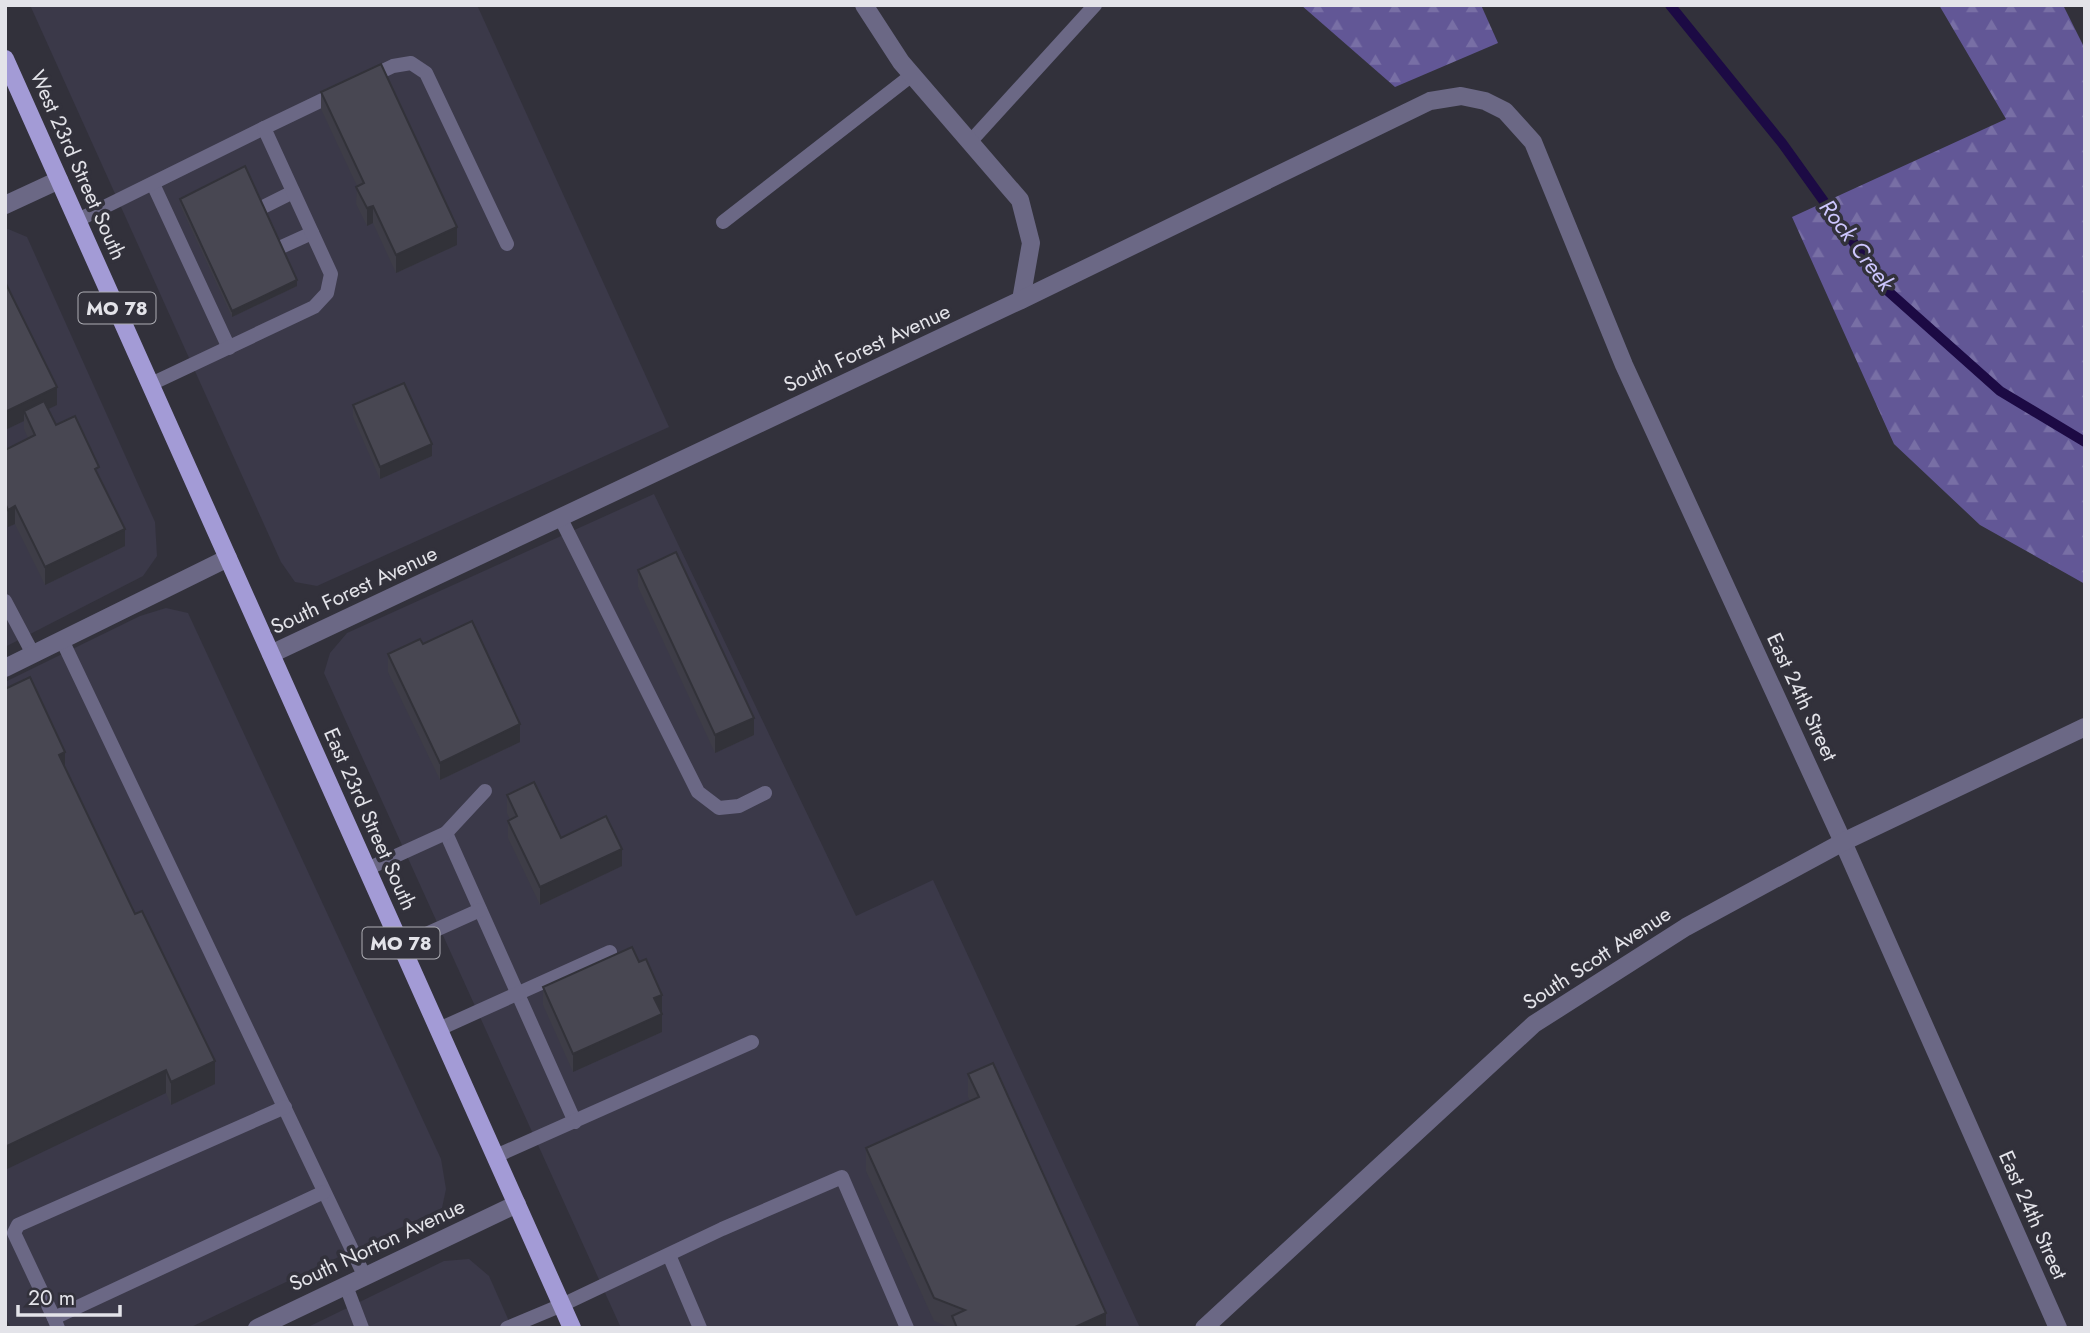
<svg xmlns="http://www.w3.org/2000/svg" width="2090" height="1333" font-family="Jost,sans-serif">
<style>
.built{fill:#3b3949}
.forest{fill:url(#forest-firs)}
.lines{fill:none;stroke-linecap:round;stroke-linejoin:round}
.stream{stroke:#1c0a44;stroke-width:10}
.service{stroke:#6b6885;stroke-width:14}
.minor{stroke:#6b6885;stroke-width:18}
.primary{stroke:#a39bd6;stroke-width:18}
.wall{fill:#3e3d47}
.shaded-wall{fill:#323239}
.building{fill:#484752;stroke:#323239;stroke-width:2}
.labels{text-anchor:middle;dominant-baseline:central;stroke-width:7;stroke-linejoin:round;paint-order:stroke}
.shield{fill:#32313b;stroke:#aeaeb5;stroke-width:2}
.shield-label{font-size:19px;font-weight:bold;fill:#e3e3e9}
.street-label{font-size:21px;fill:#e3e3e9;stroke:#32313b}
.water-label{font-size:23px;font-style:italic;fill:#cdc6fe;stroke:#32313b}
</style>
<defs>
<pattern id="forest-firs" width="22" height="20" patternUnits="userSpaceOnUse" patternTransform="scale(1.75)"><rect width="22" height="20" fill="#625796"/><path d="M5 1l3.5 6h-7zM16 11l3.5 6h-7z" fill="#786fa5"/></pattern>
</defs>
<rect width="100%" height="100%" fill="#32313b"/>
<g class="built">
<path d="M30,5H477L669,427L317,586L295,582L281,562Z"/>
<path d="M8,229L27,237L155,522L157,556L143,576L5,647V230Z"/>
<path d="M654,494L856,916L933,880L1140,1328H621L324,673L330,653L347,633Z"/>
<path d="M166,608L188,613L441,1159L446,1189L442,1208L189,1328H11L5,1316V682L140,616Z"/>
<path d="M469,1259L489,1276L512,1328H306L444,1261Z"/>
</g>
<g class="forest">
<path d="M1301,5H1481L1498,43L1395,87Z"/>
<path d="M1939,5H2063L2085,49V584L1980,525L1894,444L1792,217L2006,119Z"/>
</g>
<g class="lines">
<path class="stream" d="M1670,5L1782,143L1889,292L2000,391L2085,442"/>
<g class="service">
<path d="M368,78L393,66L411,63L426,73L507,244"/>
<path d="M970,142L1095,5"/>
<path d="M153,184L229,348"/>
<path d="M261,208L293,192"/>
<path d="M78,220L264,128"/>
<path d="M723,222L912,75"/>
<path d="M279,248L312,233"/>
<path d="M151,384L314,307L327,293L331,274L264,128L337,93"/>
<path d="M560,517L698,792L719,808L739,806L765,793"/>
<path d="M5,601L33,654"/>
<path d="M62,640L365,1277"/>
<path d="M446,833L575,1122"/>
<path d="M367,869L446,833L485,791"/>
<path d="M402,945L480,910"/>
<path d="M439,1029L610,952"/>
<path d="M496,1156L752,1042"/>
<path d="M669,1255L700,1328"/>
<path d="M346,1286L362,1328"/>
<path d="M54,1318L14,1233L18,1225L285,1107"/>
<path d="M58,1328L54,1318L324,1192"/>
<path d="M507,1328L562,1305L722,1229L842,1177L907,1328"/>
</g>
<g class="minor">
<path d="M864,5L901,62L1020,200L1031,243L1021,300"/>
<path d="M5,205L59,180"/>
<path d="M271,654L1021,300L1430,101L1461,96L1485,101L1505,111L1533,142L1624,365L1843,842L2058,1328"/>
<path d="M5,668L228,558"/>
<path d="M257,1328L517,1204"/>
<path d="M1204,1328L1534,1024L1686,927L1843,842L2085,727"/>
</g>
<path class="primary" d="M5,59L572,1328"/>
</g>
<g class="wall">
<path d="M321,92L457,245L396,273L373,223L367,226L356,204L357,186L321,109Z"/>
<path d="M180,199L297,286L232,317L180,205Z"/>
<path d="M5,282L57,405L48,409L56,425L99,477L125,546L45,585L15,524L8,527L5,521V450L28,438L24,429V421L5,430Z"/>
<path d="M353,405L432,456L380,479L353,417Z"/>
<path d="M638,570L754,735L715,753L638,587Z"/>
<path d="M423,644L520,742L440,780L388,672V654Z"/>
<path d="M65,767L215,1084L171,1105L166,1093Z"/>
<path d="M507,795L561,838L622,866L540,905L508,838V821L510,820L507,813Z"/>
<path d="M543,987L662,1012V1032L573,1072L543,1005Z"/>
<path d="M968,1074L1106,1328H951L934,1321L866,1171V1148L970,1101L968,1097Z"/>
</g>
<g class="shaded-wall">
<path d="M373,206V223L367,226V208Z"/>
<path d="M457,227V245L396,273V255Z"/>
<path d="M297,280V286L232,317V311Z"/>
<path d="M57,387V405L27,419L24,411V421L5,430V412Z"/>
<path d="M432,444V456L380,479V467Z"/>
<path d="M15,506V524L8,527V510Z"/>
<path d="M125,529V546L45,585V567Z"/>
<path d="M754,718V735L715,753V735Z"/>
<path d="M520,724V742L440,780V763Z"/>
<path d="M65,752V775L59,755Z"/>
<path d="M622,849V866L540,905V887Z"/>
<path d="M662,995V1012L654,1016V998Z"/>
<path d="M662,1014V1032L573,1072V1054Z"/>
<path d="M215,1061V1084L171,1105V1082Z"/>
<path d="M166,1070V1093L5,1170V1147Z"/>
<path d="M1106,1313V1328H1073Z"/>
</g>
<g class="building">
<path d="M381,64L457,227L396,255L373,206L367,208L356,187L364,183L321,92Z"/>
<path d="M245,166L297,280L232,311L180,199Z"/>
<path d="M5,282L57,387L5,412Z"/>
<path d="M404,383L432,444L380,467L353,405Z"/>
<path d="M44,401L56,425L75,416L99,467L95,469L125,529L45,567L15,506L8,510L5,503V450L35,435L24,411Z"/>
<path d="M676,552L754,718L715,735L638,570Z"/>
<path d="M472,621L520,724L440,763L388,654L420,639L423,644Z"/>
<path d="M30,677L65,752L59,755L135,914L142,911L215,1061L171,1082L166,1070L5,1147V689Z"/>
<path d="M534,782L561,838L606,816L622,849L540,887L508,821L517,816L507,795Z"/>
<path d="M632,947L639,962L646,959L662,995L654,998L662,1014L573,1054L543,987Z"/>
<path d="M993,1063L1106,1313L1073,1328H957L952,1316L965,1310L934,1298L866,1148L979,1097L968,1074Z"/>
</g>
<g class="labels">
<g class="shield">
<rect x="78.5" y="292.5" width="77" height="31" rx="5"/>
<rect x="362.5" y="927.5" width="77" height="31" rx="5"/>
</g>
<g class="shield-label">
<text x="117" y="308">MO 78</text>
<text x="401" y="943">MO 78</text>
</g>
<g class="street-label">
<text transform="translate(78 165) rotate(66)">West 23rd Street South</text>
<text transform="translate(867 348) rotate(-25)">South Forest Avenue</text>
<text transform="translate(354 590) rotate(-25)">South Forest Avenue</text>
<text transform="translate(1802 697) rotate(65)">East 24th Street</text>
<text transform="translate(370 819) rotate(66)">East 23rd Street South</text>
<text transform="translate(1597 958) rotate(-33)">South Scott Avenue</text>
<text transform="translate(2033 1215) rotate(66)">East 24th Street</text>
<text transform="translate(377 1245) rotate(-25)">South Norton Avenue</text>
</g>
<g class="water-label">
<text transform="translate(1857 245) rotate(53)">Rock Creek</text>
</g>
</g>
<rect width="2090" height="1333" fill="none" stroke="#e3e3e9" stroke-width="14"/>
<path d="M18 1305v10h102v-10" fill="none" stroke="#e3e3e9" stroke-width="3.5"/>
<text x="28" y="1305" font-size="21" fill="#e3e3e9" stroke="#32313b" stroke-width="5" paint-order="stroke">20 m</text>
</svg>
